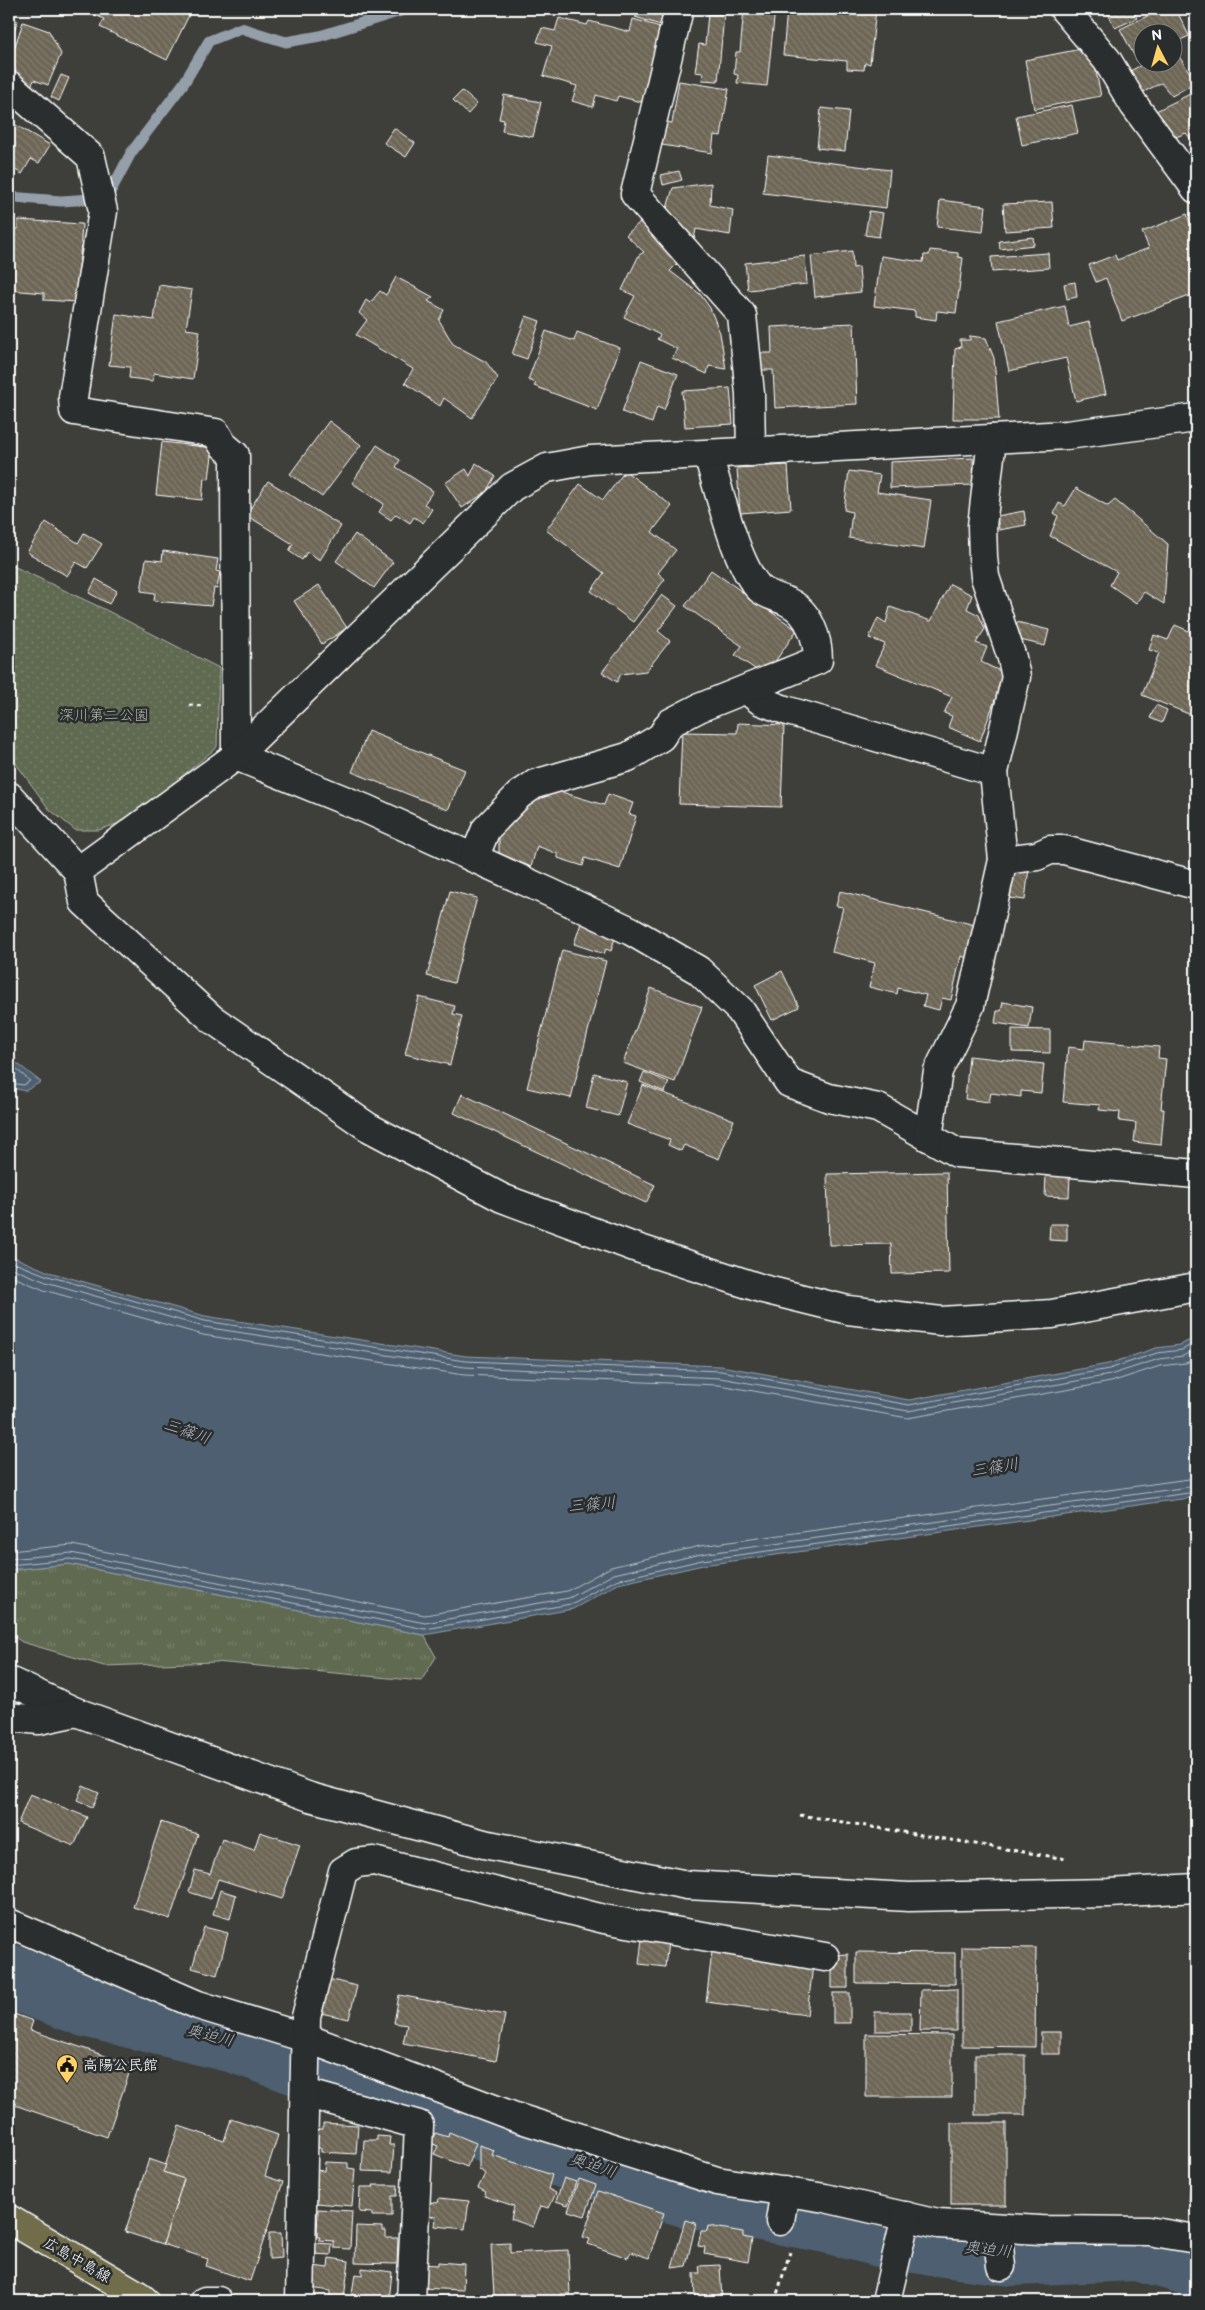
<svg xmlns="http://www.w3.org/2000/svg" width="1205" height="2310" font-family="'Balsamiq Sans','Klee One',sans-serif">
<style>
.grass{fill:url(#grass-tufts);stroke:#afb4a8}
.park{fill:url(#park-dots);stroke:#afb4a8}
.water{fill:#4d5f6f;stroke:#949fa9}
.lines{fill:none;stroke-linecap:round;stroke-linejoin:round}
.shore{stroke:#b8bfc5;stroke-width:1}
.stream{stroke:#949fa9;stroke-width:11}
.river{stroke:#4d5f6f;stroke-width:64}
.building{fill:url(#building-back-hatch);stroke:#fff}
.street-casing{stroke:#fff;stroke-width:31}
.primary-casing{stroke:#fff;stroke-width:31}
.path{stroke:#fff;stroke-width:3;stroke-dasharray:4 4;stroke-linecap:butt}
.street{stroke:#2a2d2e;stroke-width:28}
.primary{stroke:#716d4b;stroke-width:28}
.labels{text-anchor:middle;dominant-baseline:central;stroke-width:5;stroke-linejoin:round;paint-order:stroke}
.park-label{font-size:15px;fill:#afb4a8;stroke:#2a2d2e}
.poi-label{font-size:15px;fill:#fff;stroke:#2a2d2e;text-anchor:start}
.street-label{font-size:15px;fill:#fff;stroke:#2a2d2e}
.water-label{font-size:16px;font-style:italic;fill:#afb7be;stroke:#2a2d2e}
</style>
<defs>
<pattern id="grass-tufts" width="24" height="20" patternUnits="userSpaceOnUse" patternTransform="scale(1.25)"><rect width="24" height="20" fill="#5f6a51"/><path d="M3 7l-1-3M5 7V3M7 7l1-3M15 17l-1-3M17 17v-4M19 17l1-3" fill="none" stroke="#77806b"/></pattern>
<pattern id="park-dots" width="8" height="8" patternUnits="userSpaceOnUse" patternTransform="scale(1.25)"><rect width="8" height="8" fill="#5f6a51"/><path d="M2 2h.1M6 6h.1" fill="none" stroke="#77806b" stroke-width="1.8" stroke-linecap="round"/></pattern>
<pattern id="building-back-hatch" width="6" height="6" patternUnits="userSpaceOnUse" patternTransform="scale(1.25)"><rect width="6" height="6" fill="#6d6656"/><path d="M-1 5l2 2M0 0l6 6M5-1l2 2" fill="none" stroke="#837d6f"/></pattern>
</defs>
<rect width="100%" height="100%" fill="#3e3e3a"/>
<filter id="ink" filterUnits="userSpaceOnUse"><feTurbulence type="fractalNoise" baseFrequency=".02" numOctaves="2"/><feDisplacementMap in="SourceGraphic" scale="10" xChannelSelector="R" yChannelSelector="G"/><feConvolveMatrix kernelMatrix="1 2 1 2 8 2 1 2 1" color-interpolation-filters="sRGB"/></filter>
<g filter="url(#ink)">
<path class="grass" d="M69,1564L424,1635L436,1657L421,1681L216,1662L104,1666L22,1642L9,1633V1570Z"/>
<path class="park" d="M9,564L102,608L219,668L217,747L131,819L99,830H75L49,809L9,754Z"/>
<g class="water">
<path d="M9,1057L41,1082L25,1091L9,1087Z"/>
<path d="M9,1255L49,1272L205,1316L466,1356L721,1366L909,1400L1108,1364L1156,1348L1180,1345L1196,1337V1497L703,1565L618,1584L573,1609L424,1635L69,1564L9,1570Z"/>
</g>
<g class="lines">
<g class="shore">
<path d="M9,1063L30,1081L24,1085L9,1083"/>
<path d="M9,1261L48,1276L205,1321L465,1361L721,1371L909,1405L1109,1369L1157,1353L1182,1350L1196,1342"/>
<path d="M9,1267L46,1282L204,1327L465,1367L720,1378L908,1411L1110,1375L1159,1359L1183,1356L1196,1349"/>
<path d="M9,1275L44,1290L203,1335L464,1375L719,1385L908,1418L1111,1382L1160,1366L1186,1363L1196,1358"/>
<path d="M9,1551L72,1545L425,1615L567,1591L611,1567L700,1546L1196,1478"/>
<path d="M9,1559L71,1553L425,1623L569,1598L614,1574L701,1554L1196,1486"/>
<path d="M9,1565L70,1559L425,1629L571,1604L616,1580L702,1560L1196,1492"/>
</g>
<path class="stream" d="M9,197L61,201L107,198L131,153L184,83L209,41L241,28L286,42L320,36L407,9"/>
<path class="river" d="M9,1976L89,2006L238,2042L501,2136L685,2195L827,2221L892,2238L1012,2254L1137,2249L1196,2265"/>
</g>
<g class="building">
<path d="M82,9H192L167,60L100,27L104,19Z"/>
<path d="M645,9H672L667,27L635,17Z"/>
<path d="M744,9H775L767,86L737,83L738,75L734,74L736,52H740Z"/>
<path d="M787,9H876L870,64L865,63L864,70L847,69V61L783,55Z"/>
<path d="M1106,9H1146L1135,14L1137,18L1115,28Z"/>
<path d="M1162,9H1176L1189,36L1172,44V32H1142V59L1137,61L1120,29Z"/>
<path d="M708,14L724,15L718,81L702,80L703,73L695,72L699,44L705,45Z"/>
<path d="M9,17L18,21L9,44Z"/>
<path d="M559,18L587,25L589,21L630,32L633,19L667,29L645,103L618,96L616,101L596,95L593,107L572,101L577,86L543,76L552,46L537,42L542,28L555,31Z"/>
<path d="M23,22L49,31L61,54L48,85L34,80L30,88L9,79V64Z"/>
<path d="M1091,47L1101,96L1034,109L1025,60Z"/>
<path d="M1174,49L1196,82L1172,96L1161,83L1132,98L1121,76L1147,62H1172Z"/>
<path d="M61,75L69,78L59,101L51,97Z"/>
<path d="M679,81L729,89L721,136L714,135L712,153L662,145L666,122L672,123Z"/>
<path d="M462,91L477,104L468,114L453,100Z"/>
<path d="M1196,91V145L1186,133L1166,141L1152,113Z"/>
<path d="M504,95L541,102L533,137L502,131L504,120L499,119Z"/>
<path d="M1072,105L1078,133L1022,145L1016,116Z"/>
<path d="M821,108L849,111L845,151L817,148Z"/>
<path d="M9,121L50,145L39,163L31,159L22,174L9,166Z"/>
<path d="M394,128L415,143L406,157L384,143Z"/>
<path d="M768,155L890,170L886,208L763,193Z"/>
<path d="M679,171L682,180L663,185L661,175Z"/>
<path d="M711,183L710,205L733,210L730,235L696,229L694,239L665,215L673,188Z"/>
<path d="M940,200L986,206L983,232L937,227Z"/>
<path d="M1052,202L1054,228L1005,231L1003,204Z"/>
<path d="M869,211L883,213L879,237L865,235Z"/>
<path d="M1187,214L1193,231L1196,229V298L1195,294L1122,321L1106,278L1096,282L1089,265L1115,255L1117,260L1149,248L1142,232Z"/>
<path d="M18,220L82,224L77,302L44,300V293L9,290V229H18Z"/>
<path d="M640,222L679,262L670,271L700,294L710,308L720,333L726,369L709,366L707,374L672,358L677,349L657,339L660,335L624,317L635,296L622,290L639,255L644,252L626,235Z"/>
<path d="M1033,237L1034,245L1000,249L999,241Z"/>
<path d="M930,250L958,253V257L963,258L956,313L937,311L936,320L915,317V311L874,306L881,256L923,262L924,255H929Z"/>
<path d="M852,251L853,268L859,267L861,292L815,297L811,256Z"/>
<path d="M1048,253L1049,268L992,272L991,257Z"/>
<path d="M805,256L807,284L748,290L745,263Z"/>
<path d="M396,277L433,297L428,301L444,310L439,320L453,344L486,362L498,378L472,418L444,398L440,406L405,383L413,369L356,335L367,320L359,313L366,300L370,303L380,291L386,295Z"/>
<path d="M1075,282L1077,297L1067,299L1064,284Z"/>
<path d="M159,285L192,290L186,329L200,331L193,379L154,373L153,381L129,378L130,367L109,365L116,314L154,320Z"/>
<path d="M1065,306L1069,327L1089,322L1106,394L1076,401L1066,358L1009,371L998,321Z"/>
<path d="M526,316L540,321L527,359L512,354Z"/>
<path d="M854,323L857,404L775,408L773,370H754V353H772L771,327Z"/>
<path d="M546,331L574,341L577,332L620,348L597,410L534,386L536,383L528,380Z"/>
<path d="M970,336L986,338L994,358L999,419H953L955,349L961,347L960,340H970Z"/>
<path d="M641,360L678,374L664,410L657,407L652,423L622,412Z"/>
<path d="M730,388L733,424L685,427L682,391Z"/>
<path d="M329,421L361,445L322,497L290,474Z"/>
<path d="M162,442L213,448L209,479L204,478L202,500L156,495Z"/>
<path d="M377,445L400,460L396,467L433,491L424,504L432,509L423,523L414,517L410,523L396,514L391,520L379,512L384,504L352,483Z"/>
<path d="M973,458L974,485L890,488V462Z"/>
<path d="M476,463L495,476L486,492L462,508L445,483L466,469L470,476Z"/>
<path d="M788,465L791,509L740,513L737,468Z"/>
<path d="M625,471L672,506L652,532L676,550L658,573L665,579L633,622L591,591L604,573L546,530L580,484L603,500Z"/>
<path d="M849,471L880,475L877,492L931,500L924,549L849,538L852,512L844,510Z"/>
<path d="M268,481L341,526L320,560L307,552L302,560L289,551L293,544L246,515Z"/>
<path d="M1076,488L1108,506L1115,500L1168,544L1164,604L1144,592L1136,603L1110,585L1117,572L1050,536L1058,516L1054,513L1059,503L1065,506Z"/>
<path d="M1024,511L1026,525L999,530L997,516Z"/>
<path d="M46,522L78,543L84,533L102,544L87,568L76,562L67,576L27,552Z"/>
<path d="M355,534L393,562L374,588L336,561Z"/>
<path d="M163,551L218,559L216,571L220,572L217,589L214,588L211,606L154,601L155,593L141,591L146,559L162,561Z"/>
<path d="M711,570L797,630L765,676L735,655L742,646L685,606Z"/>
<path d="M96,579L117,591L109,604L89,593Z"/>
<path d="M950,584L972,595L967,609L979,615L985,629L976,643L987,647L981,662L1002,672L996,697L980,741L948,727L952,716L944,713L952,697L875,665L885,644L869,638L878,618L886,623L890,607L931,621Z"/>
<path d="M319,585L347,628L322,644L294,601Z"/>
<path d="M662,595L677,606L658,631L670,641L646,671L621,674L617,682L602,672Z"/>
<path d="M1017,622L1049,630L1045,646L1012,638Z"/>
<path d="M1175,625L1196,634V717L1142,695L1159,653L1149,650L1154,635L1168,640Z"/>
<path d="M1156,705L1167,710L1162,723L1150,718Z"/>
<path d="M738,723L784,725L781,807L679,804L682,732L737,733Z"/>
<path d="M368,731L465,770L448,810L352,772Z"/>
<path d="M539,790L551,794L555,790L604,805L608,794L633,803L629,814L636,816L620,869L585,858L583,866L558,858V854L537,846L531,867L499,853V827L507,829L511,813Z"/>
<path d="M1016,866L1029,868L1025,900L1010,898Z"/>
<path d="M450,891L477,898L454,983L427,976Z"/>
<path d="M840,891L975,925L967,958L961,956L951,1000L942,998L939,1010L923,1006L926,995L898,988L897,994L869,987L875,963L832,952L843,907L836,906Z"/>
<path d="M583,917L615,938L611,951L606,949L604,954L574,944Z"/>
<path d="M562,950L606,961L571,1098L527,1088Z"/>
<path d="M782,971L799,1007L772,1020L755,985Z"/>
<path d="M651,988L702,1007L675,1082L623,1063Z"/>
<path d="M419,997L455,1006L453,1014L462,1016L450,1065L405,1054Z"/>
<path d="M1003,1002L1032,1007L1029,1028L995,1023L997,1011H1001Z"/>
<path d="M1012,1029L1050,1030V1053L1012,1052Z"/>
<path d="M1085,1040L1159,1047L1158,1058L1166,1059L1161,1109H1164L1161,1145L1134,1142L1136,1123L1119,1121L1120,1112L1099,1110L1100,1105L1063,1102L1068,1047L1084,1049Z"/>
<path d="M969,1056L1044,1064L1041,1093L1021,1091V1097L991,1093L989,1102L965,1099Z"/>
<path d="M644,1072L669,1082L665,1092L640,1082Z"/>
<path d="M594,1073L627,1082L618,1116L586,1108Z"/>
<path d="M643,1085L734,1120L719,1159L684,1145L681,1151L668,1145L670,1140L627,1124Z"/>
<path d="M462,1094L655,1185L646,1203L454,1113Z"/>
<path d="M947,1172L949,1273L892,1274L891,1244L829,1245L827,1174Z"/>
<path d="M1046,1174L1070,1175L1069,1197L1045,1196Z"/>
<path d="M1050,1224H1067V1241L1049,1240Z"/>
<path d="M83,1786L99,1793L92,1807L77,1800Z"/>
<path d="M30,1794L87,1817L74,1846L18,1823Z"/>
<path d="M161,1822L198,1834L170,1919L133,1907Z"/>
<path d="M260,1832L300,1845L282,1899L218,1879L211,1899L189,1892L195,1870L210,1874L222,1839L254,1850Z"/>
<path d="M220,1890L236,1895L230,1919L213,1914Z"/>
<path d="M204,1927L228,1933L217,1975L192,1968Z"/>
<path d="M642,1939L668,1942L665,1967L639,1964Z"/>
<path d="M962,1947L1036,1948L1035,2047L962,2046Z"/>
<path d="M712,1952L813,1965L807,2015L706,2002Z"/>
<path d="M856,1952L955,1953V1984L856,1983Z"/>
<path d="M848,1954V1988H832V1955Z"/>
<path d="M324,1978L357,1986L349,2019L316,2012Z"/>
<path d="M957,1989V2031H920L921,1990Z"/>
<rect x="833" y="1993" width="17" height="30"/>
<path d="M399,1995L505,2015L496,2061L403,2043L407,2025L394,2023Z"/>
<path d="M9,2012L33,2021L30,2030L132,2065L107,2137L9,2103Z"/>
<rect x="875" y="2012" width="36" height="19"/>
<rect x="1041" y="2032" width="20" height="22"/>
<path d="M866,2034L952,2035V2097H866Z"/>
<rect x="975" y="2055" width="50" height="60"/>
<path d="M231,2119L278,2135L265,2176L283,2182L250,2281L206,2266L208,2259L163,2244L184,2179L163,2172L179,2126L224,2141Z"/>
<path d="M323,2123L358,2125L356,2154L321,2152V2148H314L315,2129H323Z"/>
<rect x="951" y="2123" width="55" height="82"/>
<path d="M449,2132L476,2143L467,2167L434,2154L438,2146L431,2143L435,2133L448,2137Z"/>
<path d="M377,2136L390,2137L389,2145H394L392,2172L362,2171L364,2140H377Z"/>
<path d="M479,2145L494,2150L492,2155L552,2175L548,2189L556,2193L549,2208L541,2206L533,2227L511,2219L514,2206L484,2196L486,2192L478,2188L485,2174L479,2169Z"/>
<path d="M1194,2146H1196V2202H1189Z"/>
<path d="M149,2159L166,2165L163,2172L184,2179L163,2244L125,2232Z"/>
<path d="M325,2162L348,2163V2168L355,2169L352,2206L316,2203L317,2195H314L315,2170L324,2171Z"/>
<path d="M564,2178L576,2182L568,2205L556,2201Z"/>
<path d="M579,2179L596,2185L585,2216L568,2211Z"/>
<path d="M373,2185H398L397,2196H392V2216H372V2213L359,2212L360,2187H374Z"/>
<path d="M598,2191L664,2213L649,2258L631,2252L628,2258L588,2244L590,2239L583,2237Z"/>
<path d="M439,2198L469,2201L465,2229L435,2226L436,2217L427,2216L429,2202L438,2203Z"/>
<path d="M318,2209L352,2211L350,2249L334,2248V2241L319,2240L320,2237H317Z"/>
<path d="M685,2220L696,2223L686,2266L672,2268Z"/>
<path d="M356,2226L383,2227V2231H386V2238H398L397,2264L355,2263Z"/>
<path d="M708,2226L743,2232V2237L752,2239L748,2262L704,2254L705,2247L698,2246L701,2231H707Z"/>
<path d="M269,2233H281L282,2258L269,2259Z"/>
<path d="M313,2243L332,2244L331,2255L313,2254Z"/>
<path d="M510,2243V2253L568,2250L570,2294H561L562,2301H533V2294L494,2296L491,2244Z"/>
<path d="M329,2258L349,2261L344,2298L330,2297V2291L311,2288L313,2266L328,2268Z"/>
<path d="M438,2262L464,2264L463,2290L420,2288L421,2264L438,2265Z"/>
<path d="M720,2265L722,2301H695L694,2273H700L699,2266Z"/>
<path d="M362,2268L392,2272L389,2301H351L355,2274L362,2275Z"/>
<path d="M420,2295L460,2297V2301H420Z"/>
</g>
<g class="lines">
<g class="street-casing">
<g id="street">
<path d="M679,9L635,194L742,315L750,394L751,452"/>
<path d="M1064,9L1107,60L1134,105L1196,189"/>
<path d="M9,85L91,157L103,211L73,397L74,411L216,433L223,445L235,455L236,756"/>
<path d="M747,690L761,701L785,710L994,772"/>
<path d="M236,756L366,809L551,893L631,931L698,970L740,1010L789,1083L829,1098L878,1108L957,1153L1196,1174"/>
<path d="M9,796L78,871L84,902L212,1019L368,1127L502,1198L634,1247L763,1289L848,1310L941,1321L1052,1314L1196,1287"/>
<path d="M474,858L486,829L519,795L535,784L628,757L661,737L670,723L699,708L818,660C818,638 809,612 788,602C780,598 767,595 760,589C736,566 719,489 708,455"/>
<path d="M1003,860L1037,856L1050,850H1064L1196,885"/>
<path d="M78,871L236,756L512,487L547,468L590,460L1067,435L1196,418"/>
<path d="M928,1137L938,1071L970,1006L1003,860L994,772L1016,677L1012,658L985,577L983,557L982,526L992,439"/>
<path d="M9,1681L76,1712L310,1797L484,1844L687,1885L909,1897L1109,1893L1196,1888"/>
<path d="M9,1717L39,1720L76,1712"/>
<path d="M9,1923L198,2005L306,2038L515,2117L717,2181L825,2198L938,2224L1040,2230L1148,2231L1196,2239"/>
<path d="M305,2093L419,2125L411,2301"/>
<path d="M780,2221L785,2191"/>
<path d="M997,2228L1001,2266"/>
<path d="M205,2301H218"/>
<path d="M300,2301L306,2017L343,1871L356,1863L374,1861L604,1919L825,1957"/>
<path d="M886,2301L906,2216"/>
</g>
</g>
<g class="primary-casing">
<path id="primary" d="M9,2219L138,2295L145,2301"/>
</g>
<g class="path">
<path d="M189,705L203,706"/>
<path d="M9,849L14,853"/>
<path d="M800,1815L1066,1859"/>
<path d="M775,2301L790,2252"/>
</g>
<use href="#street" class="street"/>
<use href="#primary" class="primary"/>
</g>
</g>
<defs>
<g id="civic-pin" transform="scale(1.125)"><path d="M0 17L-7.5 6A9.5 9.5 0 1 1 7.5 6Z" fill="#ffd166" stroke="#2a2d2e"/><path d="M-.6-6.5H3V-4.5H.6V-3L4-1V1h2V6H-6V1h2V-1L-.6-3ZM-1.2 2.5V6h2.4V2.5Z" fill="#111"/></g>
</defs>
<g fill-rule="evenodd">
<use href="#civic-pin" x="67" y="2065"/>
</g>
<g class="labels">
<g class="park-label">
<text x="104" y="715">深川第二公園</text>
</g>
<g class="poi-label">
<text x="83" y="2065">高陽公民館</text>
</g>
<g class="street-label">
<text transform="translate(77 2260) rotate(30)">広島中島線</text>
</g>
<g class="water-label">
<text transform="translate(187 1432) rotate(19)">三篠川</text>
<text transform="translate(995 1468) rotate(-9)">三篠川</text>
<text transform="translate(592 1505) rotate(-5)">三篠川</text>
<text transform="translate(210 2036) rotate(14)">奥迫川</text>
<text transform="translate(593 2166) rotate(18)">奥迫川</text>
<text transform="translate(988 2250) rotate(6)">奥迫川</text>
</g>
</g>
<rect width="1205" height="2310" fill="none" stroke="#2a2d2e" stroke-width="30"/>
<rect x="15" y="15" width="1175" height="2280" fill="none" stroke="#fff" stroke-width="2" filter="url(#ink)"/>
<g transform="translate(1158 48) rotate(354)"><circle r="24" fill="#2a2d2e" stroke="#7f8182"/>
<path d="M0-4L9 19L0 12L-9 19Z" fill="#ffd166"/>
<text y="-8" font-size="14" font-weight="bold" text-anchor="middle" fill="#ffffff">N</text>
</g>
</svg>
